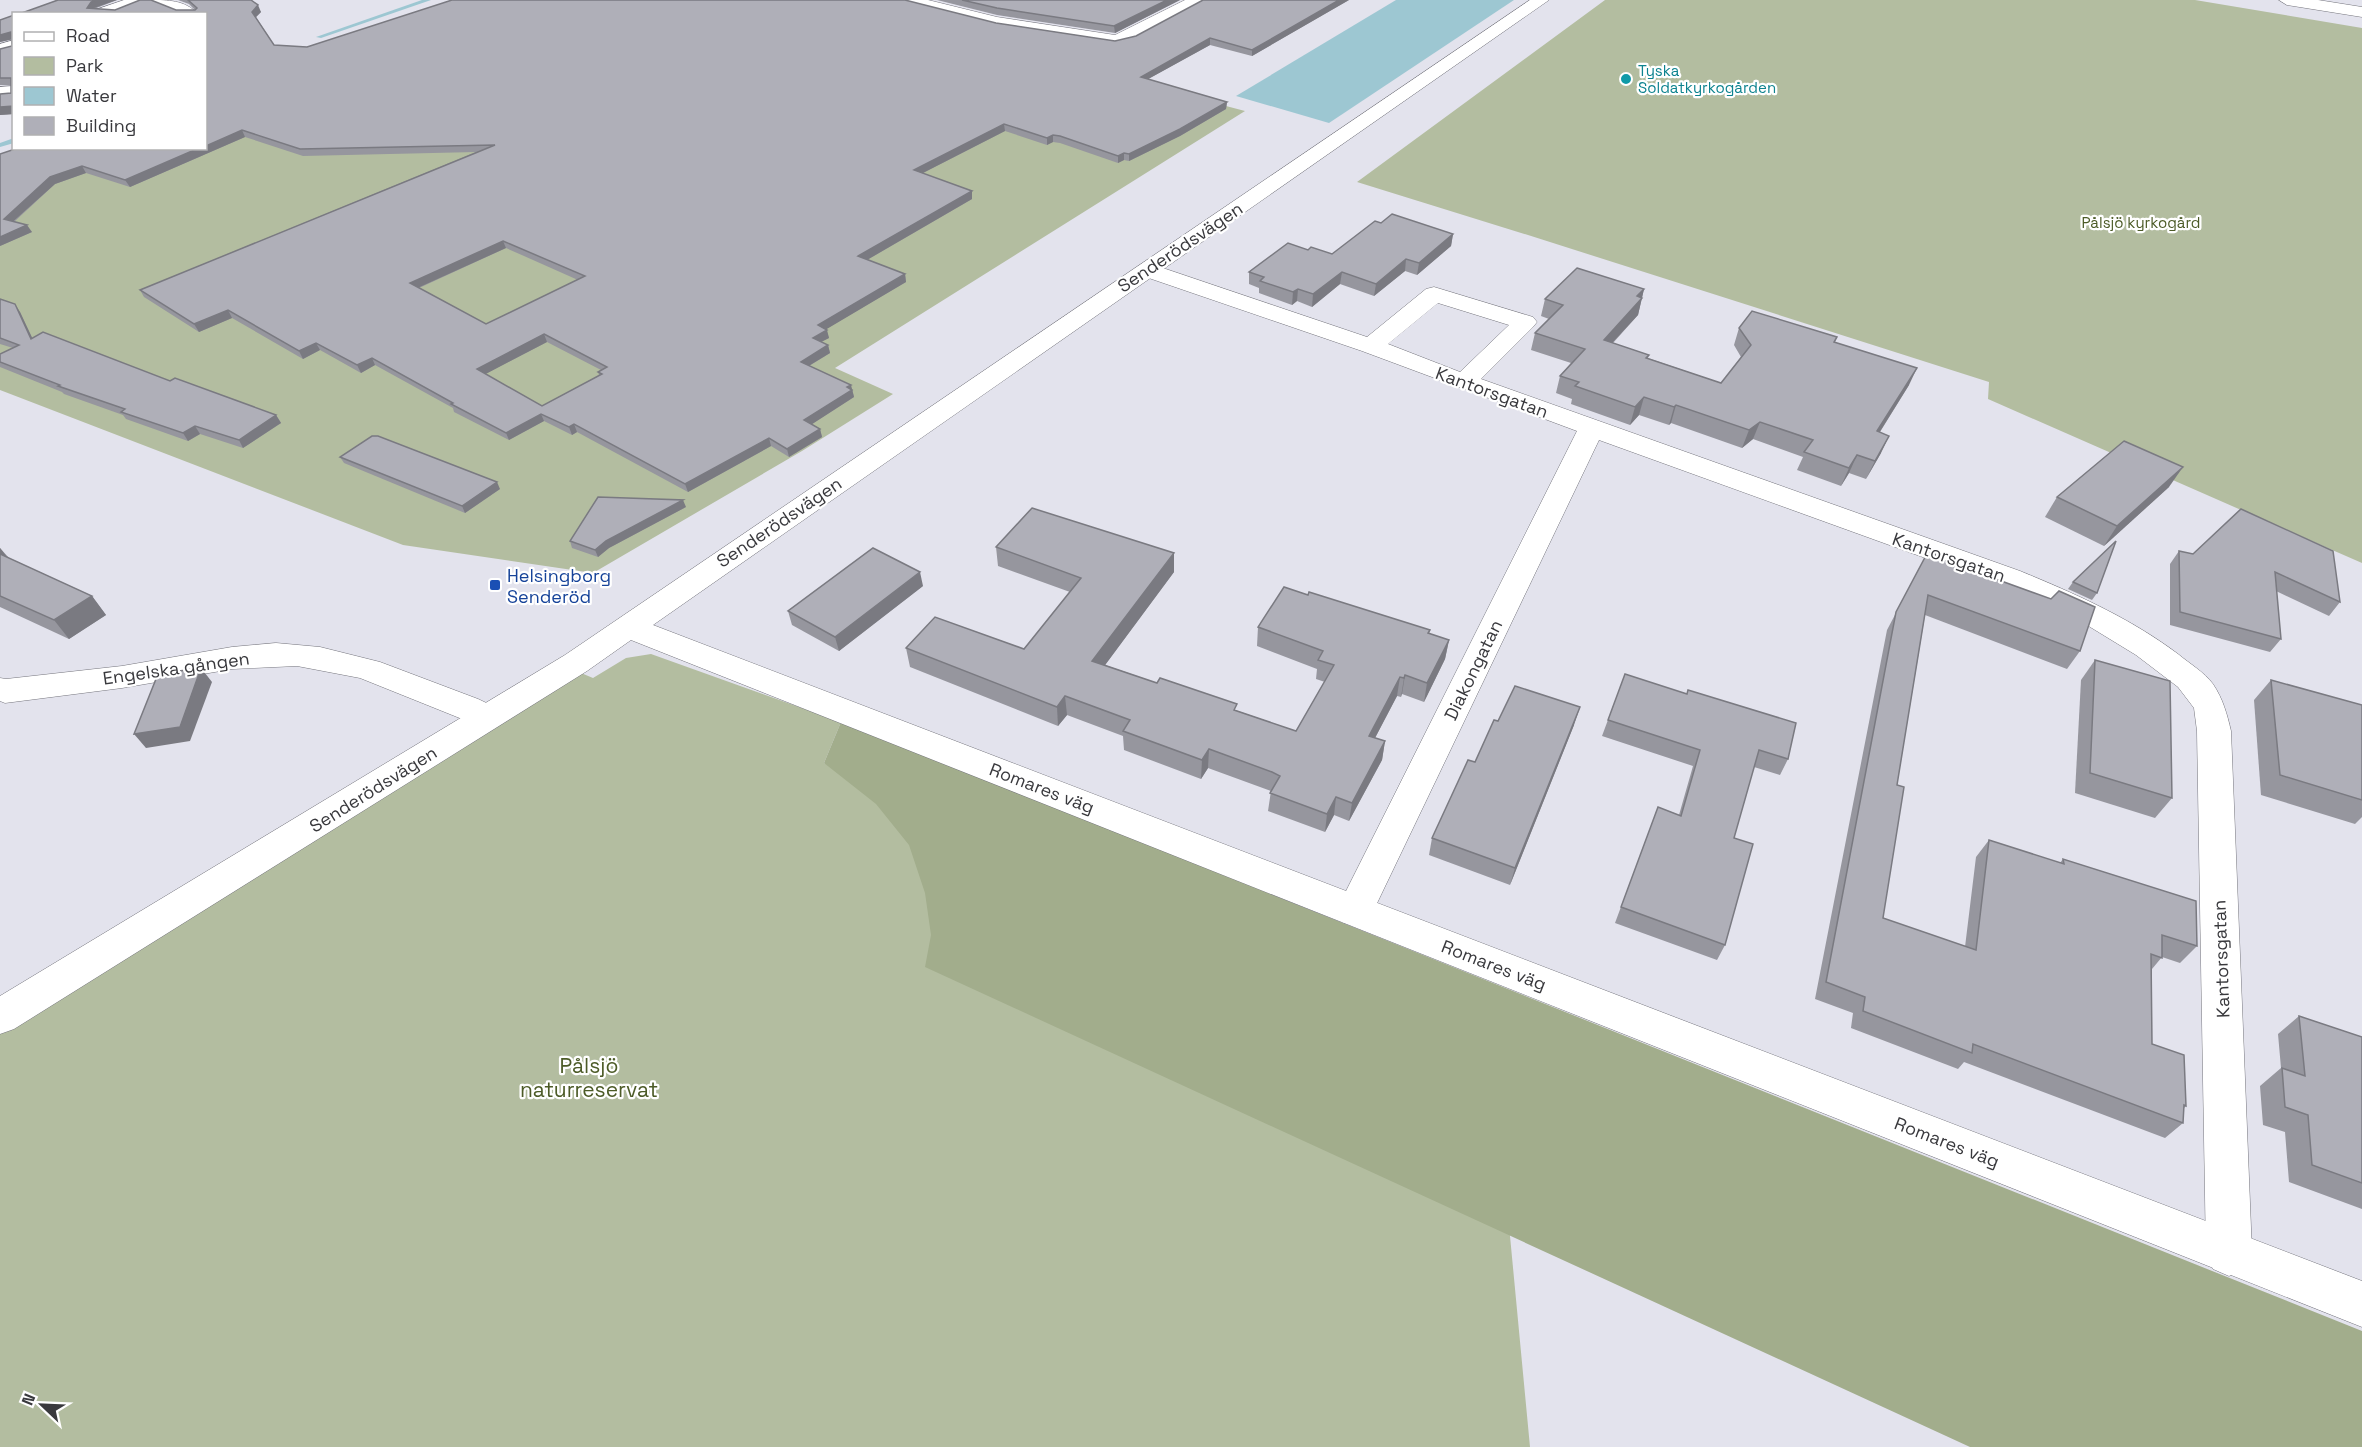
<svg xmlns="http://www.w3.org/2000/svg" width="2362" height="1447" font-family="'Space Grotesk',sans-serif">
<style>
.green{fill:#b3bda0}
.forest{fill:#a2ad8c}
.water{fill:#9dc7d2}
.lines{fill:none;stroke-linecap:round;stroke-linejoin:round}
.stream{fill:#9dc7d2;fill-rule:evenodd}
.minor-casing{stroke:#75757d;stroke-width:1}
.tertiary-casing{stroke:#75757d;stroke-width:1}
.minor{fill:#fff;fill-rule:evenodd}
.tertiary{fill:#fff;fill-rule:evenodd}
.wall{fill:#96969e;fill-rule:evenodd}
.shaded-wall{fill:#7a7a81}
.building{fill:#afafb8;stroke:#7a7a81;stroke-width:1.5;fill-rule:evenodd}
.culture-dot{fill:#0f9aa8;stroke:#fff;stroke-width:2}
.transit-dot{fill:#1a4fb4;stroke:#fff;stroke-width:2}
.labels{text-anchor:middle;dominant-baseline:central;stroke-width:4.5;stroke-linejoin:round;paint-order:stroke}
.far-culture-label{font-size:15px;fill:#0d838f;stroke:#fff;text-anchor:start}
.far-park-label{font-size:15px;fill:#4c5b27;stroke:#fff}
.street-label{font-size:18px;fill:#39393d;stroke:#fff}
.transit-label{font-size:18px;fill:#164399;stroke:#fff;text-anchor:start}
.near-park-label{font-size:21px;fill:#4c5b27;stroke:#fff}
</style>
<rect width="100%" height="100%" fill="#e3e3ed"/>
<g class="green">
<path d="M467,0L1207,101L1245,111L835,368L893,394L802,451L593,573L403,545L0,390V155L22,148H206Z"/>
<path d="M1605,0H2195L2362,28V563L1988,399L1989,382L1528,235L1357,182Z"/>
<path d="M651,654L841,722L824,763L1492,1046L1530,1447H0V997L557,663L593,678L626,658Z"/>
</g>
<path class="forest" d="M841,722L2362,1331V1447H1970L925,967L931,935L925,893L909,845L876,804L824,763Z"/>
<path class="water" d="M1396,0H1514L1329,123L1236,96Z"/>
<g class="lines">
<g class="stream">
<path d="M422,0H431L321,38L316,37Z"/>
<path d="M14,138V143L0,147V143Z"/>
</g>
<g class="minor-casing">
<g id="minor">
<path d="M124,0H147L145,3L118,14H93L95,10Z"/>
<path d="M150,0C168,0 185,0 198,14H179L152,3Z"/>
<path d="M900,0H928L997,17L1115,35L1185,0H1206L1204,3L1135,40L1116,45L997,27L902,3Z"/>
<path d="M14,40V51L0,55V44Z"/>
<path d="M14,86V98L0,99V87Z"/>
<path d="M1148,263L1367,337L1426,289L1434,287L1533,317L1537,322L1533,327L1481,379L2020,571C2076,594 2130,618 2178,654C2190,664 2204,672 2213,684C2223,699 2227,714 2231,731L2252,1253L2245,1269L2229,1276L2213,1269L2206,1253L2197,731L2194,708L2178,687L2136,655L2082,622L2000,585L1599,440L1368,922L1355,926L1342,922L1336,911L1577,431L1362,351L1140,275L1137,270L1140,265ZM1438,303L1509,325L1460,372L1388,344Z"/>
<path d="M276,643L320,647L380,662L478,699L499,709L503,717L499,725L487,729L360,678L297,666L232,669L122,688L5,703L0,701V678L6,679L122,666L232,647Z"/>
</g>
</g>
<g class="tertiary-casing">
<g id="tertiary">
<path d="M1530,0H1549L653,625L2362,1281V1327L631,640L587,671L14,1029L0,1034V996L565,655Z"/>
<path d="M2279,0H2318L2362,7V17L2287,5Z"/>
</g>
</g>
<use href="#minor" class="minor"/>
<use href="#tertiary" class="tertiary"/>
</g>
<g class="wall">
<path d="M54,0H117L94,9L115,10H195L189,4L178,0H251L261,12L256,17L274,45L307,47L996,23L1115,41L1349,0L1252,56L1210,45L1148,79L1227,102L1226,109L1180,136L1129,161L1124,160L1118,163L1060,143L1053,142L1047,145L1005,131L923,173L972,199L867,260L905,274L906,282L826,329L829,338L821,342L828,345L830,353L809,366L852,389L854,397L812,424L820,429L822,437L789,457L771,446L688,492L577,432L572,435L544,421L509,440L454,412L453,408L375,365L361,373L320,350L303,359L232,318L199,332L144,297L140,290L476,152L303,156L245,137L130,187L86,173L55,184L14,222L32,232L0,246L18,148H206V14H19L57,1ZM506,248L578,280L486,324L419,288ZM547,342L601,370L598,372L599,375L542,406L485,374Z"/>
<path d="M937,0H1180L1115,33L997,15Z"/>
<path d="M14,15V114L0,115V94L11,93V85H0V49L12,46V39L0,42V20Z"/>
<path d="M1381,223L1453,234L1451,246L1417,275L1405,271L1374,296L1340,284L1312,307L1297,301L1292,305L1259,293V288L1249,284V272L1332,254Z"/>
<path d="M1644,289L1638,315L1613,343L1649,355L1648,358L1721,383L1741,357L1734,345L1739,328L1837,337L1835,342L1909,385L1880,432L1881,453L1866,479L1849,473L1841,486L1797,470L1803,457L1753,439L1742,448L1671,423L1669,425L1639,415L1630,425L1571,404L1572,399L1556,393L1560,376L1571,363L1531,350L1535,333L1549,319L1541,316L1545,299Z"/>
<path d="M0,299L20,312L32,338L170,381L276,415L281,423L243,448L200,434L188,441L126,419L123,415L64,394L62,392L0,367V354L13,348L0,344Z"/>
<path d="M340,457L500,489L465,513L344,463Z"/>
<path d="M2169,487L2104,546L2045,517L2057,497Z"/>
<path d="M686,507L609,548L598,557L572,548L570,541Z"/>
<path d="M2241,509L2340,602L2329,616L2276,591L2281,639L2270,652L2170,625V564L2179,551L2193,554Z"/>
<path d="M996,547L1174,572L1105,665L1296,731L1325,682L1316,679L1317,669L1257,646L1258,627L1308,595L1430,630L1429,634L1449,640L1445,659L1424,702L1402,694L1401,697L1397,696L1375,738L1385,741L1382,760L1349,821L1334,815L1325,832L1268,811L1271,791L1208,768L1201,779L1124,750L1123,736L1067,715L1058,726L910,667L906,648L1024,649L1070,592L998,566Z"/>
<path d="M0,548L9,558L92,596L106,615L69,639L0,607Z"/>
<path d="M1930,548L1935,557L2080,651L2067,669L1925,615L1897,785L1883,918L1965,947L1976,857L1989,840L2060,863L2063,859L2197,946L2180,963L2162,957L2152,969V1044L2186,1106L2184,1108L2183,1123L2165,1138L1964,1062L1958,1069L1851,1028L1853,1013L1815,999L1887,630Z"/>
<path d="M2073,582L2097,593L2092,600L2068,589Z"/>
<path d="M923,586L839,651L792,625L788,611Z"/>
<path d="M2095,660L2172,798L2155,818L2075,793L2081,680Z"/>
<path d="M1625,674L1788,759L1780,775L1754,767L1734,838L1725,945L1717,960L1615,923L1658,807L1679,815L1693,766L1602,736Z"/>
<path d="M2271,680L2362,708V817L2355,824L2261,795L2254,700Z"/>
<path d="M1498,721L1574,725L1510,885L1429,855L1432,838Z"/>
<path d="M2299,1016L2362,1037V1209L2289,1182L2285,1132L2263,1125L2260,1086L2281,1068L2278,1034Z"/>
</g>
<g class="shaded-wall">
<path d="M96,0H117L94,8L91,14L87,8L91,2Z"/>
<path d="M1167,0H1180L1115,33L1114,26Z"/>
<path d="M1339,0H1349L1252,56V50Z"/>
<path d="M258,5L261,12L255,18L252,12Z"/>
<path d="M11,32L14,39L0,42V35Z"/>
<path d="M1210,38V45L1141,83V77Z"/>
<path d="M1227,102L1226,109L1180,136L1129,161V154Z"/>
<path d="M14,106V114L0,115V107Z"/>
<path d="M1004,124L1005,131L915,177L914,170Z"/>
<path d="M242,130L245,137L130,187L125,180L199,148H206V146Z"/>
<path d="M1053,135V142L1047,145V138Z"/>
<path d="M1124,153V160L1118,163V156Z"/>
<path d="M82,166L86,173L55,184L8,226L4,219L50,177Z"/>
<path d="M972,191V199L860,264L858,256Z"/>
<path d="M27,225L32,232L0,246V237Z"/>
<path d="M1453,234L1451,246L1417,275L1419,263Z"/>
<path d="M503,241L506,248L413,290L410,283Z"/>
<path d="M1406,259L1405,271L1374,296L1376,284Z"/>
<path d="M1342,272L1340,284L1312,307L1313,294Z"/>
<path d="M905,274L906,282L820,333L818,325Z"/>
<path d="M1298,289L1297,301L1292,305L1293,292Z"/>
<path d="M1644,289L1638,315L1599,357L1604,340L1637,296Z"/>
<path d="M15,304L20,312L36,346L31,339Z"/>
<path d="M228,310L232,318L199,332L194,324Z"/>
<path d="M827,330L829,338L815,345L813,338Z"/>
<path d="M544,334L547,342L480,377L477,369Z"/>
<path d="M316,343L320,350L303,359L299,351Z"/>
<path d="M828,345L830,353L802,370L801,362Z"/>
<path d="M372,358L375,365L361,373L357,365Z"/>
<path d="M1917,368L1909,385L1869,449L1877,431Z"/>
<path d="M851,385L854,397L806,428L804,420Z"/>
<path d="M1644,397L1639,415L1630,425L1635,407Z"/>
<path d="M1676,405L1671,423L1669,425L1674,407Z"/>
<path d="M541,414L544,421L509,440L506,433Z"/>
<path d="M276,415L281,423L243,448L239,440Z"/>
<path d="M1760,422L1753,439L1742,448L1749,430Z"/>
<path d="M574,424L577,432L572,435L569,427Z"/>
<path d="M195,426L200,434L188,441L183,433Z"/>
<path d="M820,429L822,437L789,457L787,449Z"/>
<path d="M1889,436L1881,453L1866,479L1875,461Z"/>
<path d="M769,438L771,446L688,492L685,484Z"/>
<path d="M1857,455L1849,473L1841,486L1849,468Z"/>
<path d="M2183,467L2169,487L2104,546L2117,526Z"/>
<path d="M497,482L500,489L465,513L462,506Z"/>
<path d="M683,500L686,507L609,548L598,557L595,550L606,541Z"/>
<path d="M0,548L11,562L0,564Z"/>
<path d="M1174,553V572L1094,680L1092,661Z"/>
<path d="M920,572L923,586L839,651L835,637Z"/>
<path d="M92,596L106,615L69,639L54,620Z"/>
<path d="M1449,640L1445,659L1424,702L1427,683Z"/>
<path d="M201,668L212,682L190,741L146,748L134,734Z"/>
<path d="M1405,675L1402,694L1401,697L1404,678Z"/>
<path d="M1400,677L1397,696L1366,755L1369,736Z"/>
<path d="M1065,696L1067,715L1058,726L1057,707Z"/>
<path d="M1580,707L1574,725L1510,885L1515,868Z"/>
<path d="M1385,741L1382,760L1349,821L1352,803Z"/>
<path d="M1209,749L1208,768L1201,779L1202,760Z"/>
<path d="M1336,797L1334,815L1325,832L1327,814Z"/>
</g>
<g class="building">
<path d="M58,0H96L91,2L87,8L115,10L140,0H151L176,10H195L197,8L188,0H251L258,5L252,12L274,45L307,47L452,0H905L996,23L1115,41L1136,36L1203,0H1339L1252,50L1210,38L1141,77L1227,102L1180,129L1129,154L1124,153L1118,156L1060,136L1053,135L1047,138L1004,124L914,170L972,191L858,256L905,274L818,325L827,330L813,338L828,345L801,362L851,385L847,387L852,390L804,420L820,429L787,449L769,438L685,484L574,424L569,427L541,414L506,433L451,404L453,403L372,358L357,365L316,343L299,351L228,310L194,324L140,290L495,145L300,149L242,130L206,146V14H19ZM503,241L585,276L486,324L410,283ZM544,334L607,367L598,372L602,374L542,406L477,369Z"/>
<path d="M962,0H1167L1114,26L997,8Z"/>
<path d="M14,15V106L0,107V94L11,93V78H0V49L12,46L11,32L0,35V20Z"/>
<path d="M18,148H199L125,180L82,166L50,177L4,219L27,225L0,237V154Z"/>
<path d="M1392,214L1453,234L1419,263L1406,259L1376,284L1342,272L1313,294L1298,289L1293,292L1260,281L1264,277L1249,272L1288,243L1308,250L1311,247L1332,254L1375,221L1381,223Z"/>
<path d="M1577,268L1644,289L1637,296L1642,298L1604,340L1649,355L1646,358L1721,383L1751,345L1739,328L1752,311L1837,337L1834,342L1917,368L1877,431L1889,436L1875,461L1857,455L1849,468L1804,452L1813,440L1760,422L1749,430L1676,405L1674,407L1644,397L1635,407L1575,386L1579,382L1560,376L1585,349L1535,333L1563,305L1545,299Z"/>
<path d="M0,299L15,304L31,339L43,332L170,381L175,378L276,415L239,440L195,426L183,433L121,412L125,409L58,386L60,385L0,362V354L19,345L0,338Z"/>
<path d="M372,436H378L497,482L462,506L340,457Z"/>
<path d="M2124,441L2183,467L2117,526L2057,497Z"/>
<path d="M598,497L683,500L606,541L595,550L570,541Z"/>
<path d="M1032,508L1174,553L1092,661L1157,683L1160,678L1237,704L1234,710L1296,731L1334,665L1318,660L1323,651L1258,627L1284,587L1308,595L1309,592L1430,630L1428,633L1449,640L1427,683L1405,675L1404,678L1400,677L1369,736L1385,741L1352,803L1336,797L1327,814L1270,793L1280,776L1272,772L1209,749L1202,760L1123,731L1130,720L1065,696L1057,707L906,648L935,617L1024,649L1081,578L996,547Z"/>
<path d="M2241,509L2333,551L2340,602L2275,572L2281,639L2180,612L2179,551L2193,554Z"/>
<path d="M2116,541L2097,593L2073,582Z"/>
<path d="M873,548L920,572L835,637L788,611Z"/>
<path d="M1930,548L1936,550L1935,557L2051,599L2059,591L2095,607L2080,651L1928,595L1897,785L1904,787L1883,918L1976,950L1989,840L2064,864L2063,859L2196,901L2197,946L2162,935V958L2151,954L2152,1044L2184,1055L2186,1106L2184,1105L2183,1123L1973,1044L1972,1053L1863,1011L1865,997L1826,982L1896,612Z"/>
<path d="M0,554L92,596L54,620L0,596Z"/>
<path d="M2095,660L2170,681L2172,798L2090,773Z"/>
<path d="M201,668L180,727L134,734L158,674Z"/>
<path d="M1625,674L1687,694L1688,690L1796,723L1788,759L1759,750L1734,838L1753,844L1725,945L1621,907L1658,807L1681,816L1700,750L1608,720Z"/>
<path d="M2271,680L2362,705V800L2280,775Z"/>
<path d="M1515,686L1580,707L1515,868L1432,838L1468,760L1475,762L1494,720L1498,721Z"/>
<path d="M2299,1016L2362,1037V1183L2312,1165L2308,1115L2285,1107L2282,1068L2305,1076Z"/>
</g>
<circle class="culture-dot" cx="1626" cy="79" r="6"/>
<rect class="transit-dot" x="489" y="579" width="12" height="12" rx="3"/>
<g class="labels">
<g class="far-culture-label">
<text x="1638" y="70">Tyska<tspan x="1638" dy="17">Soldatkyrkogården</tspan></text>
</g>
<g class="far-park-label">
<text x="2141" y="222">Pålsjö kyrkogård</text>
</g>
<g class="street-label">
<text transform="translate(1180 247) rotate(-34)">Senderödsvägen</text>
<text transform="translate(1492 392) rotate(20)">Kantorsgatan</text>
<text transform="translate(779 522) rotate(-34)">Senderödsvägen</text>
<text transform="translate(1949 557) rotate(19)">Kantorsgatan</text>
<text transform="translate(176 668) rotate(-8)">Engelska gången</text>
<text transform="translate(1473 670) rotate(-64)">Diakongatan</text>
<text transform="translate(1042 788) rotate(21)">Romares väg</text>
<text transform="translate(373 789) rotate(-32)">Senderödsvägen</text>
<text transform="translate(2221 959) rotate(-92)">Kantorsgatan</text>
<text transform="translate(1494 965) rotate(21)">Romares väg</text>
<text transform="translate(1947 1142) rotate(21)">Romares väg</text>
</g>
<g class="transit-label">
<text x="507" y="575">Helsingborg<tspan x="507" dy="21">Senderöd</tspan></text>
</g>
<g class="near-park-label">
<text x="589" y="1065">Pålsjö<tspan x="589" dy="24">naturreservat</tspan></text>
</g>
</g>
<rect x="12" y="12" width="195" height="138" fill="#ffffff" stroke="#b0b0b1" stroke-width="1.5"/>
<rect x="24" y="32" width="30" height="9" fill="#ffffff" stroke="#b0b0b1" stroke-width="1.5"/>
<text x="66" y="42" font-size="18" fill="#39393d">Road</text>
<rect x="24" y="57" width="30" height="18" fill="#b3bda0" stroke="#b0b0b1" stroke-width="1.5"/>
<text x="66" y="72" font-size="18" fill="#39393d">Park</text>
<rect x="24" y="87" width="30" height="18" fill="#9dc7d2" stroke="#b0b0b1" stroke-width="1.5"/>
<text x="66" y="102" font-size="18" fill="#39393d">Water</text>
<rect x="24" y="117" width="30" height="18" fill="#afafb8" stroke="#b0b0b1" stroke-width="1.5"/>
<text x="66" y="132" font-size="18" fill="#39393d">Building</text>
<g transform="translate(42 1405) rotate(293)" stroke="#ffffff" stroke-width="4.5" paint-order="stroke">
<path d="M0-4.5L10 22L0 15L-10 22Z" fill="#39393d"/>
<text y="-9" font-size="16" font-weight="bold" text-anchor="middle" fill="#39393d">N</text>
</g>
</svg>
